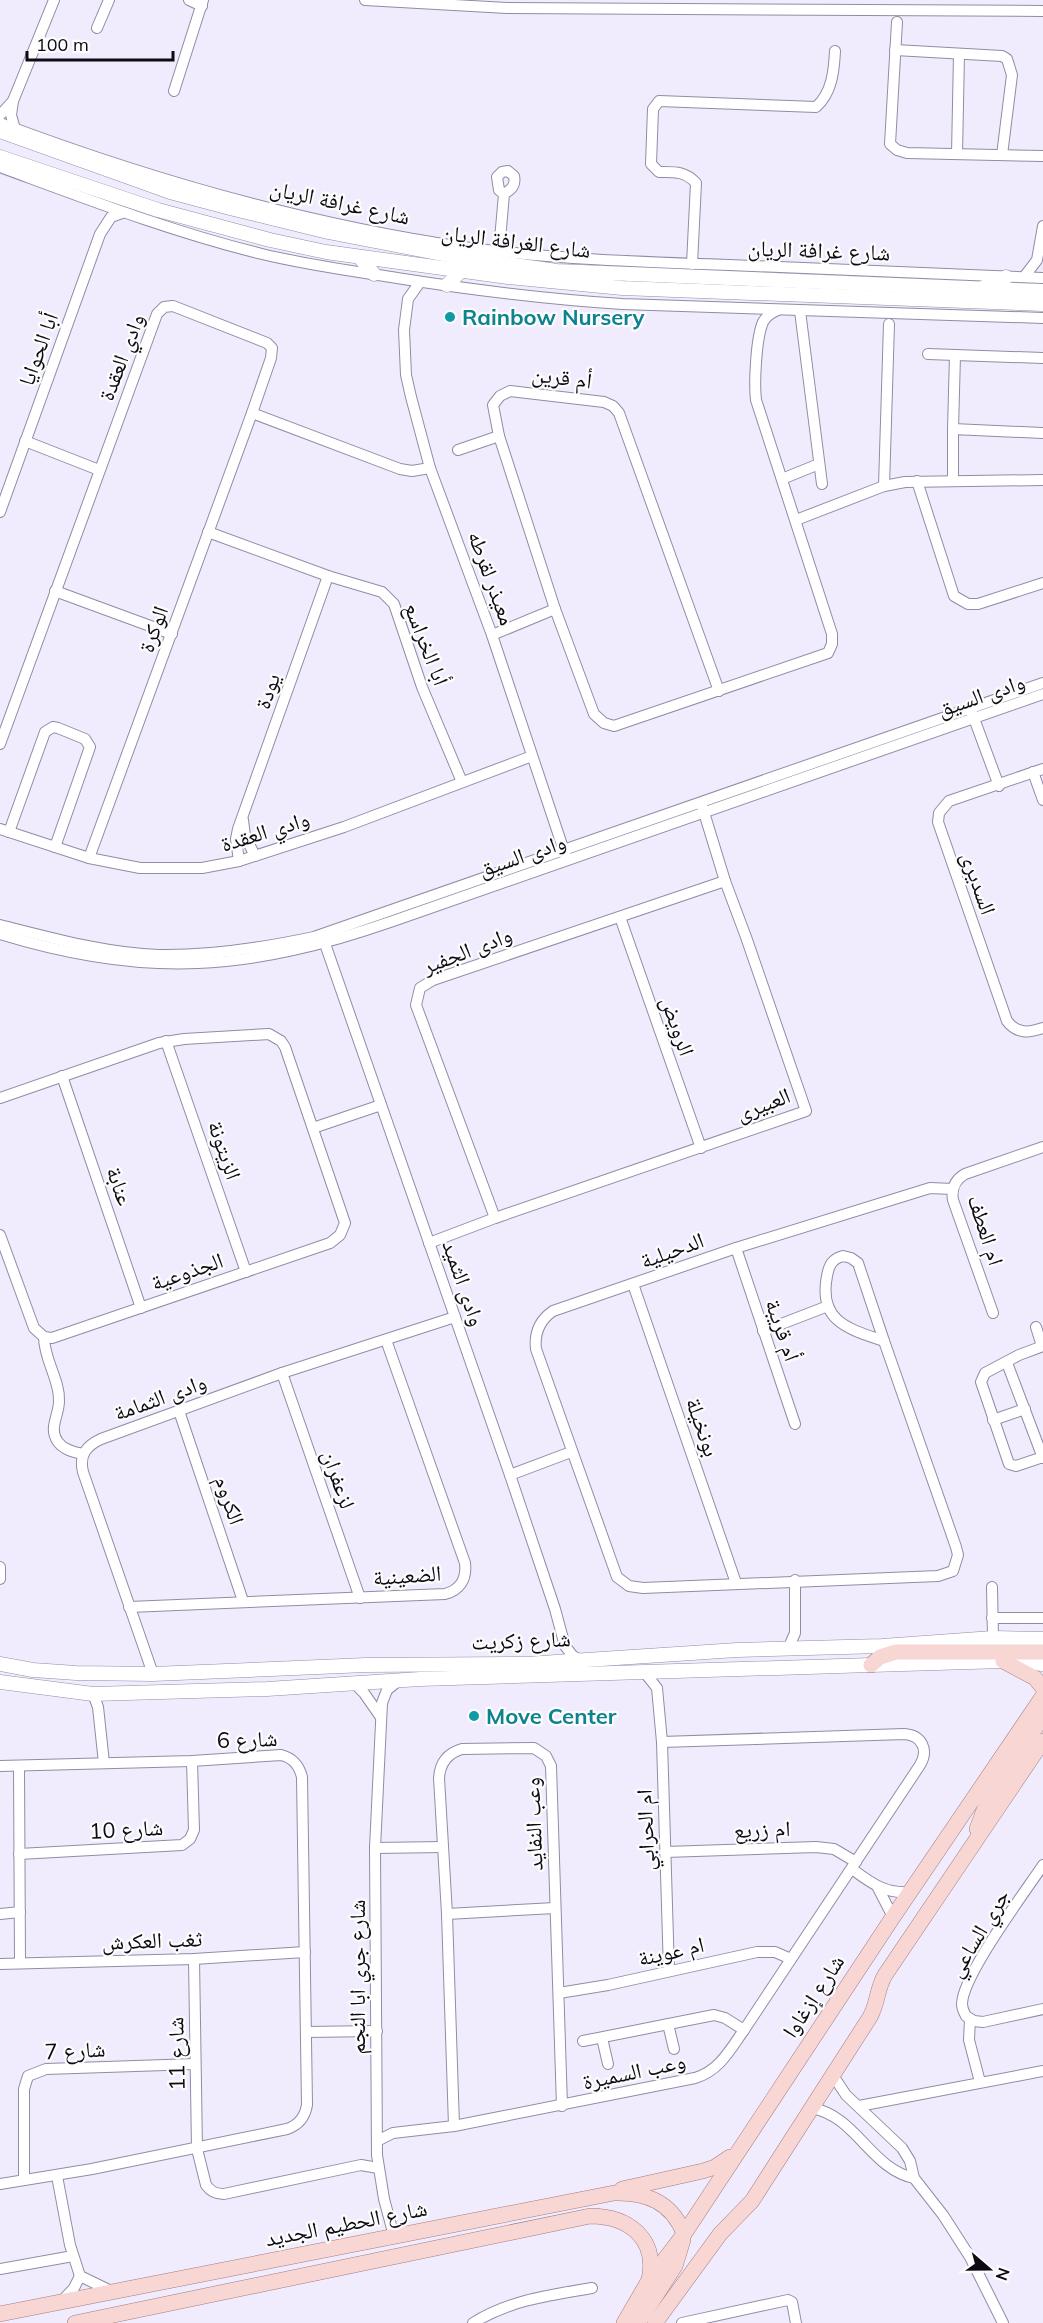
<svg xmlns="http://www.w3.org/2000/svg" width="1043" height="2323" font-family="Mulish,'Noto Naskh Arabic',sans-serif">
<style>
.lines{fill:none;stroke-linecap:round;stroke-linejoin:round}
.minor-casing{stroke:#938ba5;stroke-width:12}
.secondary-casing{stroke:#938ba5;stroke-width:15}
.primary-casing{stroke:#a27c7e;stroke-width:16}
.minor{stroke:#fff;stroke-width:10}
.secondary{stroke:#fff;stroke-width:14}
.primary{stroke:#f8d6d4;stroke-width:15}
.culture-dot{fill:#0f9aa8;stroke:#fcfcfc;stroke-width:2}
.labels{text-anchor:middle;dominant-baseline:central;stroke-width:4.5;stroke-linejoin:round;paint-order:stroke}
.street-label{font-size:22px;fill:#0d0a13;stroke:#fcfcfc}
.culture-label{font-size:22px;font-weight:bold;fill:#0d838f;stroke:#fcfcfc;text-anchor:start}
</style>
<rect width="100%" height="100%" fill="#f1ecfd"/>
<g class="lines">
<g class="minor-casing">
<g id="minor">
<path d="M189,0L202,6"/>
<path d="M365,0L507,8L1043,11"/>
<path d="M897,22L890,144L897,150L907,153L1043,156"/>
<path d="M97,28L109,0"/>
<path d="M895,50L1002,56L1007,59L1012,75L1002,155"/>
<path d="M174,91L203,0"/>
<path d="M0,115L13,101"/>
<path d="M0,123C149,179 305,224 463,247C551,259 640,262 729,265C833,270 938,274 1043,278"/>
<path d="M15,129L11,115L13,101L54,0"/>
<path d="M957,154L959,54"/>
<path d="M0,167C87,199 172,232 262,254C307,265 352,271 397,278C472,290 546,299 622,304L1043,318"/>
<path d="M499,251L504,194C512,189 516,185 514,176L508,171L502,172L497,177L499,190L504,194"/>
<path d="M692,264L696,183C685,171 675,172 659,172L651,164L653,109L659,101L816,107C832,93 834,71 835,51"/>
<path d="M1024,277L1037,260L1043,226"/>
<path d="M420,282L408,299L404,330L406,375L411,397L430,468L492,635L566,857"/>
<path d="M800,311L822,484"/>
<path d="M928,354L955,355"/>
<path d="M252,413L400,469L412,471L430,468"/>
<path d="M953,429L955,355L1043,358"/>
<path d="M25,441L99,470"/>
<path d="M458,450L499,436"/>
<path d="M782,479L819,464"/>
<path d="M917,481L954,596L968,604H978L1043,583"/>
<path d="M953,481V429L1043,433"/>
<path d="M884,486L889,324"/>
<path d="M0,512L100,234L111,217L122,213"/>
<path d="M796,520L884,486L905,482L1043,480"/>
<path d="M208,532L328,576L382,592L394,604L422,687L462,782"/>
<path d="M55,591L172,634"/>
<path d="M492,635L555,609"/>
<path d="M719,691L619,413L613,406L604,402L510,391L500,396L493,405L499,436L555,609L594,714L604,723L614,726L828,653L832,644V634L756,400C754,383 756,338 763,322C766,316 771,313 778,310"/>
<path d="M972,713L999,786"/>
<path d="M0,744L157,314L164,307L173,306L267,343L272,348L271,358L252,413L89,858"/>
<path d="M1043,769L949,801L939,813L938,822L1007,1021C1017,1034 1029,1033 1043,1028"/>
<path d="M1033,772L1043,800"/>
<path d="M243,820L245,836L255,856"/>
<path d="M0,829L89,858L140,868H202L239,861L344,827L532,756"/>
<path d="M9,832L45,732L53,727L58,728L85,739L90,747L55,847"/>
<path d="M239,861L236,839L238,829L328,576"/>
<path d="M620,917L701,1148"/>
<path d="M0,925C52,938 104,953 159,955C211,956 262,948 314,937L1043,683"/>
<path d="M0,934C147,979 249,971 393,921L1043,694"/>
<path d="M323,938L510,1475L555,1609L565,1646L573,1656L579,1659"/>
<path d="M166,1041L246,1272"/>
<path d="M62,1076L141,1308"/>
<path d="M0,1098L159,1043L184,1039L269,1034L281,1041L285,1047L345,1223L340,1235L330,1243L52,1338L44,1337L34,1328L0,1235"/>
<path d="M313,1128L381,1105"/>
<path d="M495,1218L416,1005L420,988L433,980L725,881"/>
<path d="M429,1243L495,1218L806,1111L746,937L725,881L702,806"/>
<path d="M736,1248L795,1424"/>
<path d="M843,1256L851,1258L858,1263L884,1341C849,1329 818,1322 827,1276C829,1265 832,1259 843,1256Z"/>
<path d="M633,1284L736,1583"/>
<path d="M993,1313L953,1200C951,1188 955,1180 965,1174L1043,1147"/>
<path d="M1036,1327L1042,1346"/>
<path d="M763,1331L828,1306"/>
<path d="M44,1337C44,1360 60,1380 59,1401C59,1416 48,1428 58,1442C64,1450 74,1452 83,1454"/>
<path d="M884,1341L956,1547L958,1555L953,1571L938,1576L643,1588L629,1586L617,1577L536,1349C534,1332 540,1320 553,1311L736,1248L930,1188L953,1189"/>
<path d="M1043,1346L1019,1355L985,1373L981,1382L1009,1464L1016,1466L1043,1457"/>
<path d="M1007,1363L1043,1458"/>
<path d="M282,1373L360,1598"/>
<path d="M179,1411L243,1601"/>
<path d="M993,1420L1025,1409"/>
<path d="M510,1475L571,1452"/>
<path d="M0,1567V1579"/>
<path d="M992,1587L993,1638"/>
<path d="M129,1607L445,1594C460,1590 467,1579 465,1563L386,1340"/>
<path d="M992,1618H1043"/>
<path d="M788,1649L795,1633V1580"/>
<path d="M645,1673L657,1688L662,1742L669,1971"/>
<path d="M153,1674L83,1472C79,1455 86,1446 101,1439L282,1373L455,1317"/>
<path d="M355,1684L364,1693L380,1716"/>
<path d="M93,1694L98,1707L104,1763"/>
<path d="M0,1766L192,1761L281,1755C293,1758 299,1765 302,1777L307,2105C305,2117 299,2125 287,2129L92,2169L0,2184"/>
<path d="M19,1766L20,1963"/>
<path d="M375,1848L443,1847"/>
<path d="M665,1852L816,1847L834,1849L856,1862"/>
<path d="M19,1854L182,1845L190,1839L194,1830L192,1761"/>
<path d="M1043,1865C1025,1892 962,1976 962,2004C962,2009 964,2012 966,2016L974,2021L983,2022L1043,2009"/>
<path d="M852,1869C871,1883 885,1894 910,1892"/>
<path d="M878,1888L893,1917"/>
<path d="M0,1914L20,1912"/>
<path d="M447,1914L555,1908"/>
<path d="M194,1959L197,2149L206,2185C211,2192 216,2194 224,2194L361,2165L378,2168"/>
<path d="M0,1964L194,1959L305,1952"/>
<path d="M559,1993L608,1985L757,1952H775L791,1959"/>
<path d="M970,2019L969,2040L980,2082"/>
<path d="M668,2024L674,2049"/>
<path d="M306,2032L377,2031"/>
<path d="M602,2038L608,2064"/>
<path d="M583,2041L714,2015L725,2018L744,2030"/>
<path d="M832,2074L846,2095L902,2148L910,2161L914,2178L943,2215L970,2257L1003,2323"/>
<path d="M859,2106L1043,2071"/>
<path d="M812,2108C856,2116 871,2169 914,2178"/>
<path d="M454,2126L447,1914L439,1778C440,1763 448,1753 462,1749L534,1748L546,1756L551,1766L562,2106"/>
<path d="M377,2141L393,2133L454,2126L695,2078C719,2071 730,2050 744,2030L920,1765C929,1750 922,1735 904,1734L662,1742"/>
<path d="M57,2176L70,2245L80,2276L111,2291"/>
<path d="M24,2180V2089L28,2076L46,2069L195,2064"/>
<path d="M394,2236L384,2199L377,2155L375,1848L382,1703L387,1690L398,1681"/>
<path d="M0,2269L73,2256"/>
<path d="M61,2302L74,2288L80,2276"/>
<path d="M473,2323C510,2300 550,2295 592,2288"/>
<path d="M682,2323L788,2300L792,2302L796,2323"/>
</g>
</g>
<g class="secondary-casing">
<g id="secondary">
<path d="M0,131L170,192L230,208L328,232L458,257L557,271L1043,291"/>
<path d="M0,157L158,210L270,240L326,252L508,277L622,288L1043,304"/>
<path d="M360,258L374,274"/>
<path d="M447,285L461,271"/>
<path d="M984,287L1006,277"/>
<path d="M0,1664L33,1670L76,1673L153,1674L366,1665L526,1664L737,1650L882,1646L993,1638L1043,1639"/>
<path d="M0,1682L93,1694L267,1689L420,1679L871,1665L1003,1661L1043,1664"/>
</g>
</g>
<g class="primary-casing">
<g id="primary">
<path d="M1003,1661L1035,1678L1043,1688"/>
<path d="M871,1665L880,1657L896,1652H1043"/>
<path d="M977,1829L986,1805L1043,1716"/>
<path d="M622,2189L703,2171L715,2167L730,2157"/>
<path d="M0,2314L614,2193C646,2192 672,2202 684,2234"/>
<path d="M75,2323L590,2216C628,2216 658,2238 649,2280"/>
<path d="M624,2323L649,2280L684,2234L893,1917L1043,1696"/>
<path d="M638,2323L675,2266L683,2240"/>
<path d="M655,2323L720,2234L752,2201L870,2017C878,2003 877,1988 885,1975L1043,1741"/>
</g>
</g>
<use href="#minor" class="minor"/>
<use href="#secondary" class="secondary"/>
<use href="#primary" class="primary"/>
</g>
<g class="culture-dot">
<circle cx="450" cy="317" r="6"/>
<circle cx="474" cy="1716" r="6"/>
</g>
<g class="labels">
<g class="street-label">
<text transform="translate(340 202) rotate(12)">شارع غرافة الريان</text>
<text transform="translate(516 241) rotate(7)">شارع الغرافة الريان</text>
<text transform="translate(819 250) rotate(2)">شارع غرافة الريان</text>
<text transform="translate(38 349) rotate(-70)">أبا الحوايا</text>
<text transform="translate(121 357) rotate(-69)">وادي العقدة</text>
<text transform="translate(562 377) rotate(7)">أم قرين</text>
<text transform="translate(492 578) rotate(70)">معيذر لقرطه</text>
<text transform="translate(153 629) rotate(-70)">الوكرة</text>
<text transform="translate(427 644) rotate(69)">أبا الخراسع</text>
<text transform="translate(267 691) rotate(-71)">يودة</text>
<text transform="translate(981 695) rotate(-19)">وادى السيق</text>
<text transform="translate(265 831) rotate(-17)">وادي العقدة</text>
<text transform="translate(522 855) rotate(-19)">وادى السيق</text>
<text transform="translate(979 883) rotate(71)">السديرى</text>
<text transform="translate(467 950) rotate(-21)">وادى الجفير</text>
<text transform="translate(678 1026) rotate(71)">الرويض</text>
<text transform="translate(763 1104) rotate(-21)">العبيرى</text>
<text transform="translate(225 1150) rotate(71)">الزيتونة</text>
<text transform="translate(120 1186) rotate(71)">عنابة</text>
<text transform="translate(986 1230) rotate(72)">ام العطف</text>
<text transform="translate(672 1250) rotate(-20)">الدحيلية</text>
<text transform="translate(187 1271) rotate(-19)">الجذوعية</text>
<text transform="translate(464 1283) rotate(71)">وادى الثميد</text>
<text transform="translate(783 1330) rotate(71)">أم قريبة</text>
<text transform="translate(160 1397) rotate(-20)">وادى الثمامة</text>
<text transform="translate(703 1427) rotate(71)">بونخيلة</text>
<text transform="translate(339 1479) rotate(71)">لزعفران</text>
<text transform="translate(230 1500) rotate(71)">الكروم</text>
<text transform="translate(407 1575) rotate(-4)">الضعينية</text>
<text transform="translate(521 1640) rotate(-2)">شارع زكريت</text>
<text transform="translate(247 1739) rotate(-2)">شارع 6</text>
<text transform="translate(533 1824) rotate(-92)">وعب النفايد</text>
<text transform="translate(126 1829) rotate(-3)">شارع 10</text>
<text transform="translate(762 1829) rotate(-2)">ام زريع</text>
<text transform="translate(645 1830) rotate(-92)">ام الحرابي</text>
<text transform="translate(978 1933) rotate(-59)">جري الساعي</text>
<text transform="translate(152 1940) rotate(-2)">ثغب العكرش</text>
<text transform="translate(671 1951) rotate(-13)">ام عوينة</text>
<text transform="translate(357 1977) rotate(-90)">شارع جري ابا النجم</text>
<text transform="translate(813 1996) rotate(-57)">شارع إزغاوا</text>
<text transform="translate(75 2050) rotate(-3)">شارع 7</text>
<text transform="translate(176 2054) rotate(-91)">شارع 11</text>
<text transform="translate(634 2071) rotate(-12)">وعب السميرة</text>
<text transform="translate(346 2223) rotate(-11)">شارع الحطيم الجديد</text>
</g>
<g class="culture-label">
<text x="462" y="317">Rainbow Nursery</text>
<text x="486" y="1716">Move Center</text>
</g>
</g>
<g transform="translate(989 2269) rotate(110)" stroke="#fcfcfc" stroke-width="4.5" paint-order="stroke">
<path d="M0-4.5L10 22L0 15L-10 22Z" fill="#0d0a13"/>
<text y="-9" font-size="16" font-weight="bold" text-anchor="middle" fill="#0d0a13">N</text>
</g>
<path d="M27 51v9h146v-9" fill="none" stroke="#0d0a13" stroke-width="3"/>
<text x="36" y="51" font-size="18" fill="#0d0a13" stroke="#fcfcfc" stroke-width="4.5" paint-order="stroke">100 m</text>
</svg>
